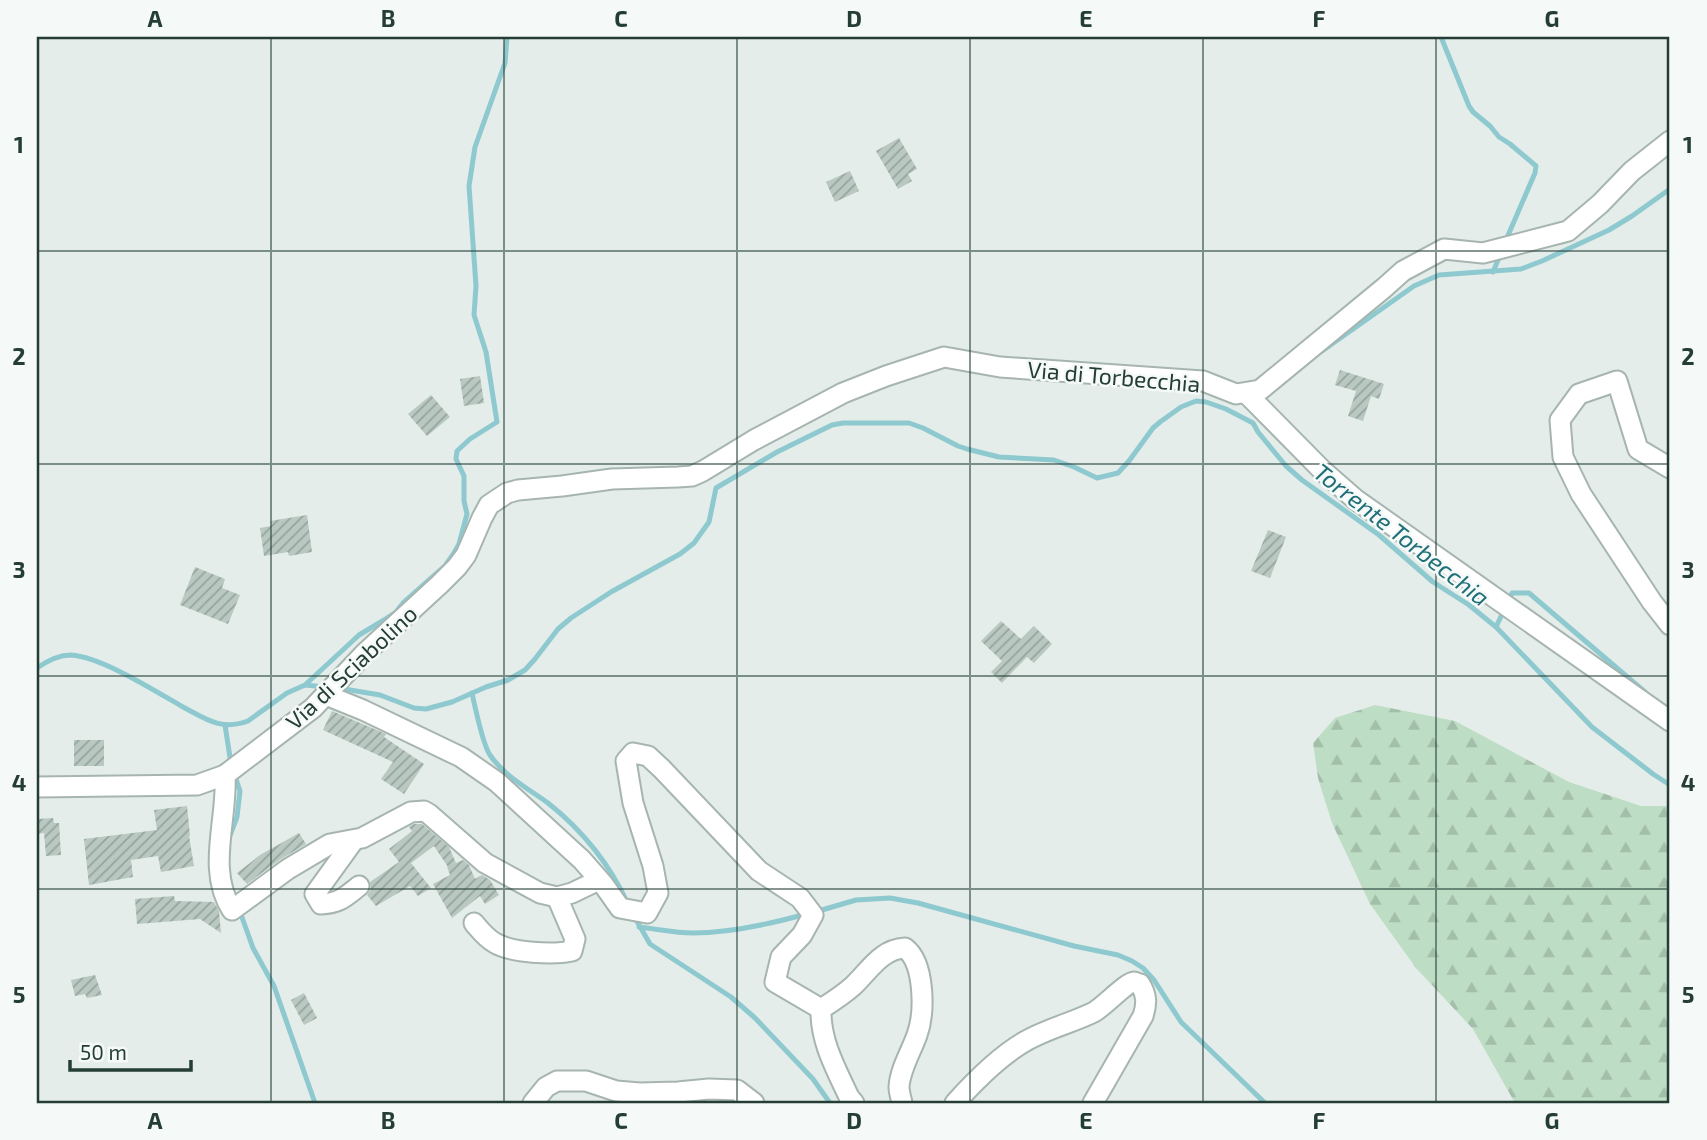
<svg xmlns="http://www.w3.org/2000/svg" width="1707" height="1140" font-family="'Exo 2',sans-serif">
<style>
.forest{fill:url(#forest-firs)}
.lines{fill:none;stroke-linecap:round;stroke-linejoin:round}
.stream{stroke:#8ec9d0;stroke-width:5}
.building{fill:url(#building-hatch)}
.minor-casing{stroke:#a7b5b0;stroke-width:23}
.minor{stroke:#fff;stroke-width:19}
.grid{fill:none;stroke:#243e36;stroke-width:2;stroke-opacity:0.55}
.labels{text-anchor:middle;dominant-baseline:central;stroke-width:5;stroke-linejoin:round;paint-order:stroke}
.street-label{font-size:23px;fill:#243e36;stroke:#f5f9f7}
.water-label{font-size:24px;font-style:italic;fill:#1f6f79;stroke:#f5f9f7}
.neatline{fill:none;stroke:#243e36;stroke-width:2.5}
.grid-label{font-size:23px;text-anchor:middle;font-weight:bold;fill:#243e36}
</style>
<defs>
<pattern id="forest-firs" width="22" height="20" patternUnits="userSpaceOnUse" patternTransform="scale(1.75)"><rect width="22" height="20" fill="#beddc5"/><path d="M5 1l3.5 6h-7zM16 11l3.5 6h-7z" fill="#a3bfaa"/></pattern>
<pattern id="building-hatch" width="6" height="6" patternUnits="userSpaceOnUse" patternTransform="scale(1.75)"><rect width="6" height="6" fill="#b9c8c1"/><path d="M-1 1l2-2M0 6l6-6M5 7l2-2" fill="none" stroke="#96a49e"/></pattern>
</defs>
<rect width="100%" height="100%" fill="#e4ede9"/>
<path class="forest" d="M1375,705L1455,721L1569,782L1641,806H1670V1103H1515L1473,1029L1416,968L1370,904L1332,823L1318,778L1313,743L1335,718Z"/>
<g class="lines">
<g class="stream">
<path d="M1441,37L1469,106L1473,112L1490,126L1499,137L1510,144L1536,166L1535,173L1506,240"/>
<path d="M1493,272L1501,253"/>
<path d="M1322,351L1414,286L1439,275L1521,269L1542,261L1609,230L1632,216L1670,189"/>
<path d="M1496,627L1512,593H1529L1645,692"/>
<path d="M37,668C47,661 58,655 71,655C102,657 155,691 183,707C206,719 221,731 248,721L287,693L305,685L325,687"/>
<path d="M305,685L359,635L384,620L396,612L403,603L445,566L454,553L459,544L467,514L464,501V476L456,459L457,451L470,439L497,422L486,352L474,315L476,286L469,186L475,147L505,63L507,37"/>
<path d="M338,688L380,695L414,708L426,709L452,702L486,687L508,680L525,670L535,659L558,629L571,618L611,592L680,554L694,543L709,522L716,488L777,452L832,425L843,423H909L923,428L958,446L967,449L999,457L1054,460L1074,467L1097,478L1118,473L1129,461L1153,428L1160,422L1181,407L1196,401L1206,402L1226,409L1253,423L1258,432L1286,466L1302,480L1379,535L1433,582L1469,605L1496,627L1592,727L1653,774L1670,785"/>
<path d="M472,693C475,707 483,745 490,755C504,776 529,789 548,803C582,830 610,865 628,904"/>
<path d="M225,725L231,764"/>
<path d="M229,838L237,817L240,791L234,773"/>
<path d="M239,909L253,948L274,986L315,1103"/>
<path d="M815,912L856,900L890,898L918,903L1074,946L1118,955L1132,961L1143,968L1154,980L1181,1022L1265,1103"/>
<path d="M634,916L650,944L731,997L755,1018L813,1079L830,1103"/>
<path d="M639,927C657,929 676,933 693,933C731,933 770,924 806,914"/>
</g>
</g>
<g class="building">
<path d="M899,138L917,169L908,174L912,181L898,189L876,151Z"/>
<path d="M850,171L859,191L835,202L826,182Z"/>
<path d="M1340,370L1384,384L1379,399L1371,396L1363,421L1348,416L1356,391L1335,385Z"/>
<path d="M480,376L484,403L464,406L460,379Z"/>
<path d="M431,395L450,417L427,436L408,414Z"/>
<path d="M307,515L312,552L289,556L288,552L264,556L260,528L271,526L270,521Z"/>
<path d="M1268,530L1286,537L1270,578L1251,571Z"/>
<path d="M195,567L225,579L222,588L240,595L228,624L180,605Z"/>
<path d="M1001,621L1021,639L1034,626L1052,644L1034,663L1027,657L1002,683L991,672L1002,661L981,641Z"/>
<path d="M332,711L386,734L384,737L424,764L404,794L381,779L393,762L323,730Z"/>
<rect x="74" y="740" width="30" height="26"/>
<path d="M187,806L190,836H189L194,866L161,872L158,856L131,860L133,877L89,885L84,839L157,830L154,810Z"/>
<path d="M53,818L54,823H59L61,855L46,856L44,833L37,834V819Z"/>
<path d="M414,824H422L449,847L456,863L463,860L469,865L475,879L482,875L490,880L499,895L485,904L480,896L452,918L433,884L450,875L447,867H448L434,846L411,863L431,888L418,896L410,886L376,906L367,895L371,890L370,882L399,862L389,849L412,831L409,827Z"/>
<path d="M299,833L306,844L281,859L247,884L237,873L260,855Z"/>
<path d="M174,896L175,901L214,902L219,911L221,933L200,919L137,924L135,899Z"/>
<path d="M95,975L102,995L87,998L85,994L75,996L71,980Z"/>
<path d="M304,993L317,1018L304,1025L291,1000Z"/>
</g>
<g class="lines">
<g class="minor-casing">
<g id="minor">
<path d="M1246,393L1323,471L1355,499L1670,721"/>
<path d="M1670,468L1638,449L1617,381L1579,394L1560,420L1563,457L1581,494L1652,602L1670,625"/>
<path d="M326,695L363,710L461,757L497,782L582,860L603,884L620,908L647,913L658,893L653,866L633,803L626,761L633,753L648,756L662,769L759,871L800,898L813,915L802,935L781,957L775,982L821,1009C832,1002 843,995 853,986C869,971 881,949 905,948C925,963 925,1013 917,1035C911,1052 900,1069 899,1087C899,1092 901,1098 902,1103"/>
<path d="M225,775C228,819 206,870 232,910L288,869L330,844L362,838L411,812L424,811L429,814L485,863L540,893L557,897L572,893L599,880"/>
<path d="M37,787L197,785L225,775L313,708L365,653L440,584L457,567L466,555L482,518L489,505L507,493L518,490L562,486L612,479L678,477L692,476L703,471L754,440L843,393L886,376L944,357L1000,367L1203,381L1236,394L1260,390L1384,288L1403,271L1444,249L1483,253L1568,231L1600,204L1632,171L1670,141"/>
<path d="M354,840L315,894L321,904C340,903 345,897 359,886"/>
<path d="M474,923C480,930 486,938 495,943C512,953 553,955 572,951L575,939L557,897"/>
<path d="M821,1009C820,1041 836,1069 849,1097L854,1103"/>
<path d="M533,1103L546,1087L557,1081H586L616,1091L640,1093L678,1092L709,1089L737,1090L754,1103"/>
<path d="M955,1103C973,1083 1000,1056 1024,1042C1046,1029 1072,1023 1094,1012C1103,1007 1127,982 1134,982C1136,982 1138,984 1140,984C1147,995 1147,1004 1143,1016L1093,1103"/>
</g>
</g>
<use href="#minor" class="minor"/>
</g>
<path class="grid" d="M271,37V1103M504,37V1103M737,37V1103M970,37V1103M1203,37V1103M1436,37V1103M37,251H1670M37,464H1670M37,676H1670M37,889H1670"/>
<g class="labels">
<g class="street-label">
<text transform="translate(1114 376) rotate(5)">Via di Torbecchia</text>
<text transform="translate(351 667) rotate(-43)">Via di Sciabolino</text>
</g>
<g class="water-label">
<text transform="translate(1402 534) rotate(38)">Torrente Torbecchia</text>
</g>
</g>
<rect width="1707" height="1140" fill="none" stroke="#f5f9f7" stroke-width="77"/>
<path d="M70 1060v10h121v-10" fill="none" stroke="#243e36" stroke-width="3.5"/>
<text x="80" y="1060" font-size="21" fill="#243e36" stroke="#f5f9f7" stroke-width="5" paint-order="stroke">50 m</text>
<rect x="38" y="38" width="1630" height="1064" class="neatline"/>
<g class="grid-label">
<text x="155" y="27">A</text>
<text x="388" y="27">B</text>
<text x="621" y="27">C</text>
<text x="854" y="27">D</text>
<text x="1086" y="27">E</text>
<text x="1319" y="27">F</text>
<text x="1552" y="27">G</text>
<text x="19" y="153">1</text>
<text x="1688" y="153">1</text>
<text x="19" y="365">2</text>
<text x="1688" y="365">2</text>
<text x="19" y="578">3</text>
<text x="1688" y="578">3</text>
<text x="19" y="791">4</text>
<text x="1688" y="791">4</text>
<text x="19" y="1003">5</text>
<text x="1688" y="1003">5</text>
<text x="155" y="1129">A</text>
<text x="388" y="1129">B</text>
<text x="621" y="1129">C</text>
<text x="854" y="1129">D</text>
<text x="1086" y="1129">E</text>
<text x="1319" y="1129">F</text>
<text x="1552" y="1129">G</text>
</g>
</svg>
